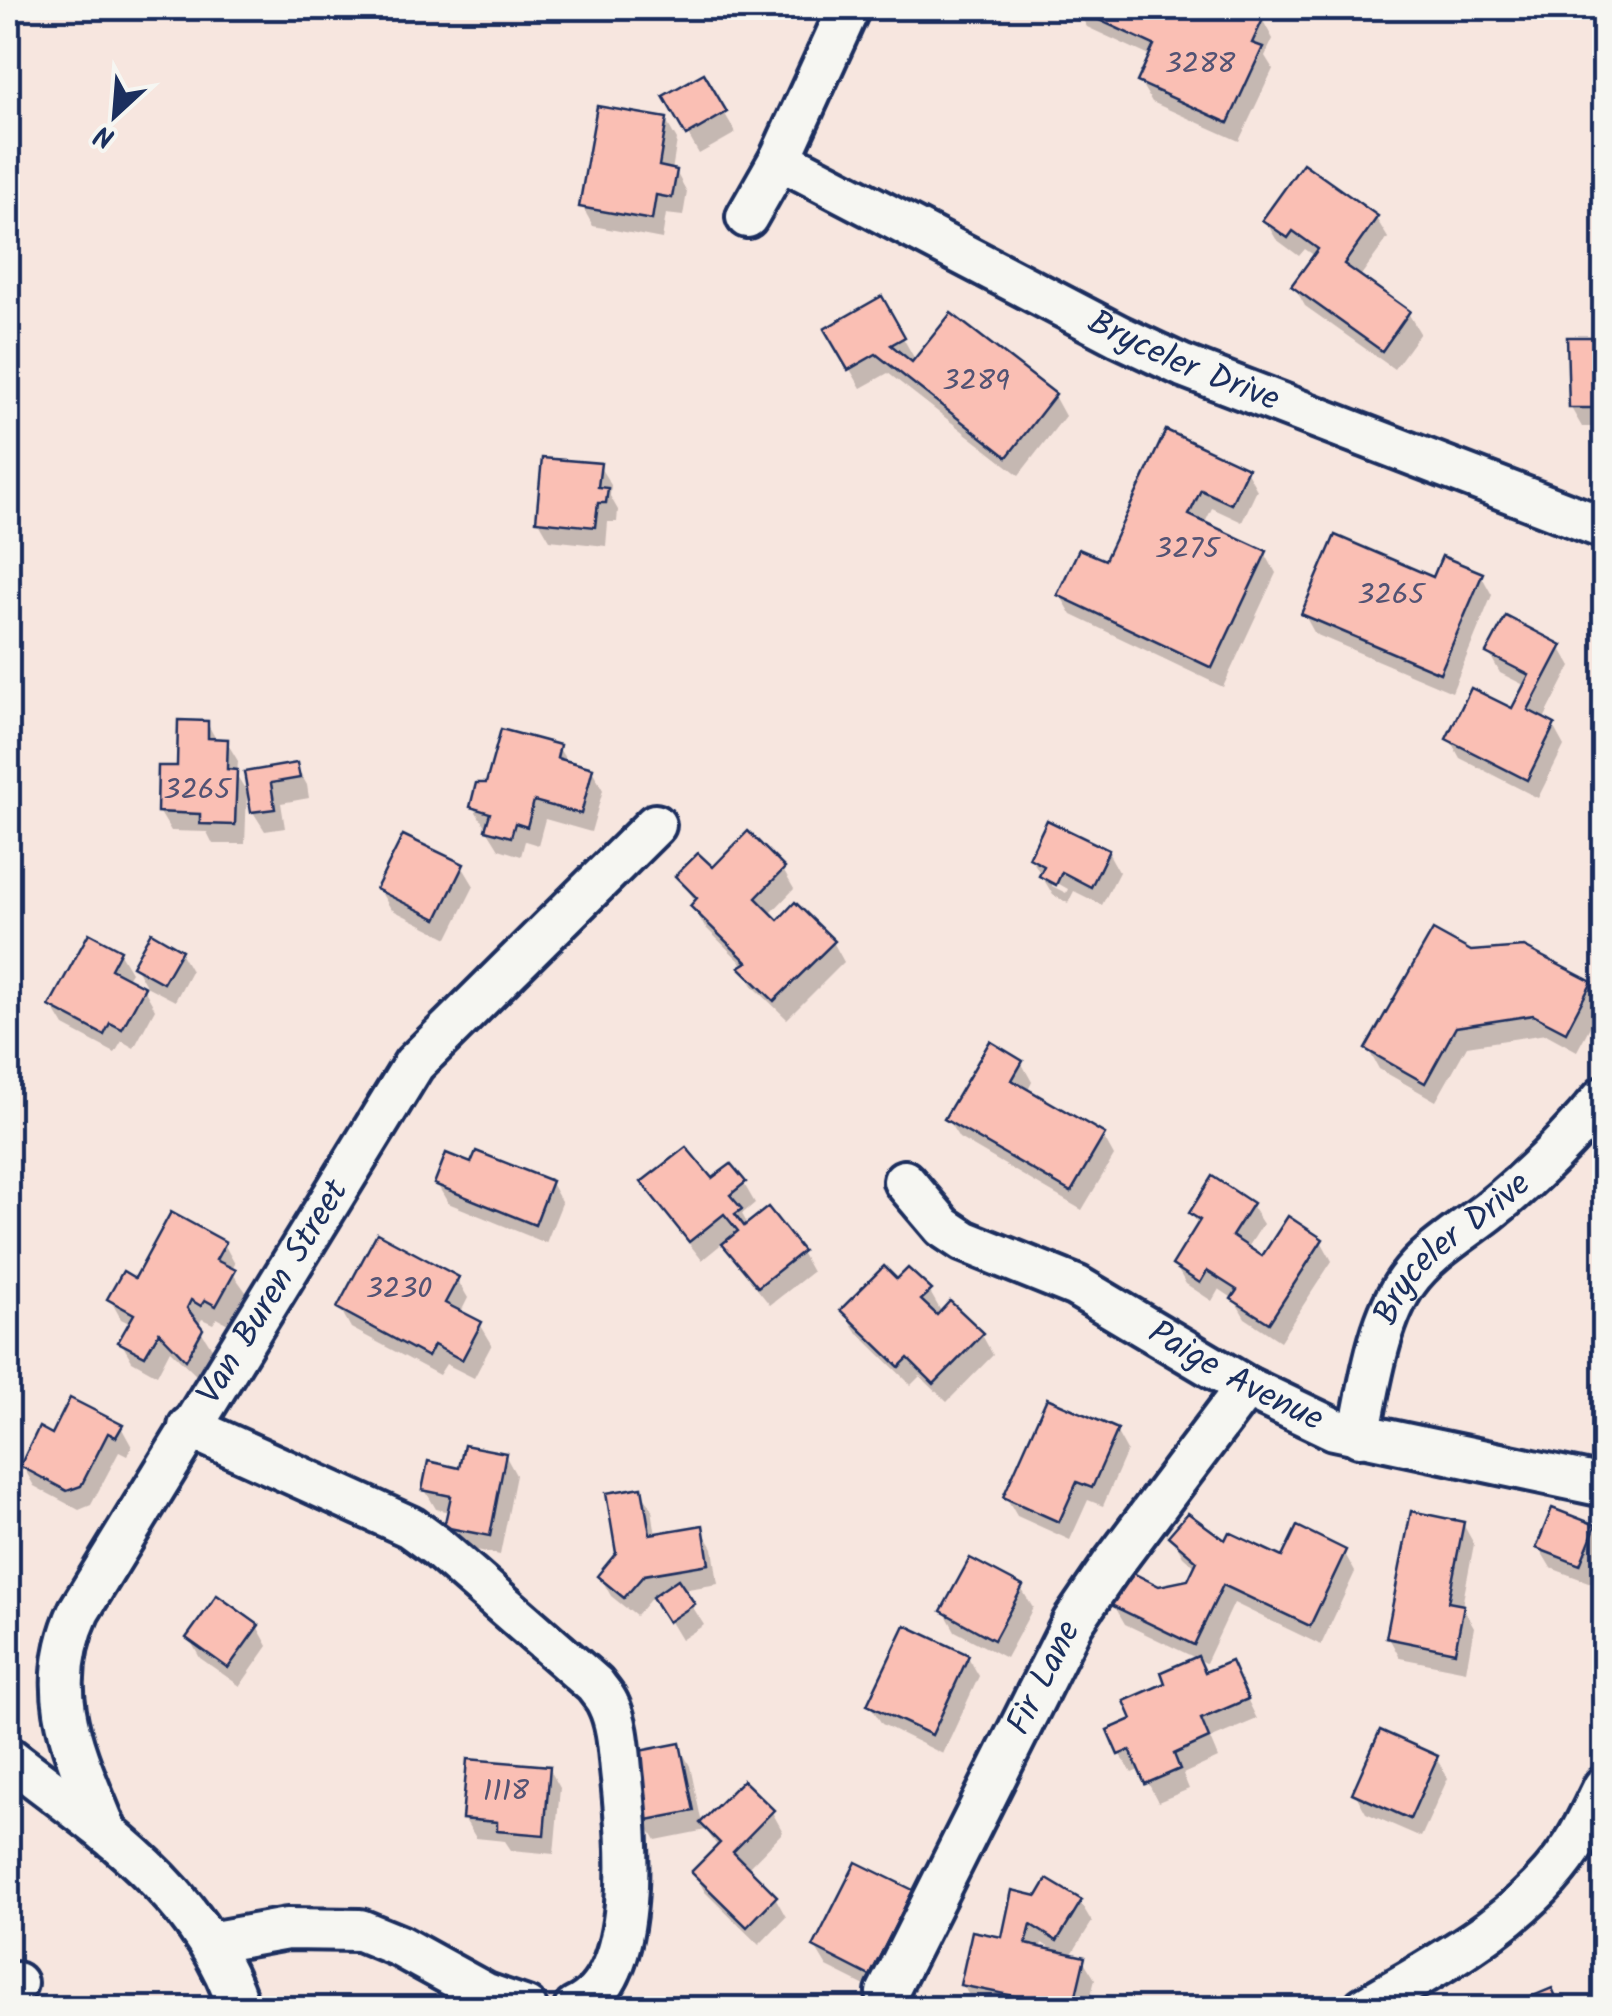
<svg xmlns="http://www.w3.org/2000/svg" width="1612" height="2016" font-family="Kalam,sans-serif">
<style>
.shadow{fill:#0003;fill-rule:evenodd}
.building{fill:#fabfb4;stroke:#1b2f5e;stroke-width:2.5}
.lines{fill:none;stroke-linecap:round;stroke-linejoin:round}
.minor-casing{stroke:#1b2f5e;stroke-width:48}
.minor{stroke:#f6f6f2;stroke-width:40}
.labels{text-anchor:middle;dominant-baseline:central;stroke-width:9;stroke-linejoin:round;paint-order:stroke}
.number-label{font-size:30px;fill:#535374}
.street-label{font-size:35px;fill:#1b2f5e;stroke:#f6f6f2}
</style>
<rect width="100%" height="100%" fill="#f7e6df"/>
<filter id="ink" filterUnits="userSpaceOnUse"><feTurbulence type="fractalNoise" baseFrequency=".01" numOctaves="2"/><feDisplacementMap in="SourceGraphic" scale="20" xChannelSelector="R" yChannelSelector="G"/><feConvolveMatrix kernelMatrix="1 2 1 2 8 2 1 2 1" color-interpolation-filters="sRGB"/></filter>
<g filter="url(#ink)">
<g class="shadow">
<path d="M1076,8H1186L1202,15L1205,8H1237L1262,19L1273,39L1265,56L1273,69L1239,141L1152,102L1140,82L1152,57L1087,27Z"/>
<path d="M703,76L736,133L699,154L667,97Z"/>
<path d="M666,121L677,140L672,171L676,172L687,192L683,216L666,214L662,239L593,226L582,206Z"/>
<path d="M1376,218L1388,238L1359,278L1408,313L1420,333L1394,369L1305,306L1294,286L1315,256L1305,249L1299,256L1276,239L1265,220Z"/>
<path d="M881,299L916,361L1054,396L1065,416L1019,475L888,373L861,388L827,330Z"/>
<path d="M1594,339L1601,350H1604V427H1582L1571,408Z"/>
<path d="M1168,434L1246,470L1257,490L1242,522L1212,508L1204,525L1265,553L1276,573L1223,687L1072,615L1060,595L1106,564Z"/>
<path d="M599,466L611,485L610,496L618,510L617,522H608L606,546L550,540L539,521Z"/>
<path d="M1481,575L1492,595L1452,692L1315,634L1304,614Z"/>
<path d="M1560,647L1571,666L1543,721L1553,726L1564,746L1538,798L1460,758L1449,738L1513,712L1526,686L1500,673L1489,653Z"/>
<path d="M207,723L217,741H226L238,761L237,776L247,792L245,844H213L207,832L171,831L159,811Z"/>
<path d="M558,747L568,763L592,770L603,790L591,832L545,819L538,845L525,841L521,856L499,849L473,807L488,785Z"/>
<path d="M296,765L307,785L309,798L281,803L285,828L265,831L253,812L247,774Z"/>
<path d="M1108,852L1119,872L1102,905L1074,891L1068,903L1053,895L1031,858ZM1052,880L1068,889L1066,893L1052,886Z"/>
<path d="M462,866L474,886L448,938L391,909L379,889Z"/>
<path d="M783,870L794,889L769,915L778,923L833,942L844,962L787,1019L754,987L742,968L745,966L704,926L693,906L696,902L678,876L713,871Z"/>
<path d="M119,952L131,972L126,980L144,989L155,1009L134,1048L122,1041L115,1053L64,1026L52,1006Z"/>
<path d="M180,952L191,971L175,1001L146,986L135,966Z"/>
<path d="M1471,954L1590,984L1602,1004L1577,1051L1546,1034L1467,1046L1436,1101L1379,1069L1368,1049Z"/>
<path d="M1021,1062L1032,1082L1027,1092L1103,1136L1114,1156L1082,1210L959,1138L947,1119Z"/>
<path d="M472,1166L551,1183L562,1203L546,1243L448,1203L437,1184Z"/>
<path d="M644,1183L744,1184L755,1203L742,1214L748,1225L801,1252L812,1272L770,1305L737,1264L724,1242L702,1260L656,1202Z"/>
<path d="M1251,1205L1263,1224L1247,1249L1263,1259L1321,1241L1332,1261L1280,1341L1245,1318L1234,1299L1219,1289L1212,1301L1186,1284L1175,1265L1199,1227L1192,1213Z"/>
<path d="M224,1244L235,1264L231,1271L246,1292L228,1324L217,1318L213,1324L202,1319L198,1326L213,1350L198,1377L170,1350L157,1375L132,1361L121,1342L131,1324L121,1319L110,1299L136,1281Z"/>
<path d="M457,1279L468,1298L460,1314L480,1324L492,1344L474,1378L446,1364L439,1375L351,1328L340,1308Z"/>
<path d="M930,1292L942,1313L982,1335L993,1355L947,1402L920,1376L911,1385L855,1330L843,1311Z"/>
<path d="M121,1427L132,1447L127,1456L119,1452L91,1505L79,1510L34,1486L23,1466L53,1437Z"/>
<path d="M1116,1431L1127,1451L1103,1506L1088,1500L1070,1540L1017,1516L1006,1497Z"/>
<path d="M505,1455L516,1475L500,1555L458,1546L447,1526L450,1512L436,1509L425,1490L461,1471Z"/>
<path d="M641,1490L652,1509L656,1536L701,1528L713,1548L718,1584L682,1590L704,1625L681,1640L654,1595L636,1616L611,1596L600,1576L619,1554Z"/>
<path d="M1463,1524L1474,1544L1462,1606L1474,1627L1466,1671L1400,1658L1389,1638Z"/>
<path d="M1594,1527L1604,1549L1591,1583L1551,1568L1539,1548Z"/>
<path d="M1172,1536L1226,1543L1283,1561L1344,1552L1355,1572L1321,1645L1234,1603L1206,1663L1125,1624L1114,1605L1159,1588L1189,1583L1197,1568L1183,1556Z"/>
<path d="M1021,1588L1033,1608L1006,1658L955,1631L944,1611Z"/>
<path d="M257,1626L268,1646L240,1686L200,1658L189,1638Z"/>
<path d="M968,1657L979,1676L943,1754L882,1724L870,1705Z"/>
<path d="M1230,1664L1257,1719L1210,1739L1218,1758L1183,1774L1189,1789L1158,1802L1141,1769L1132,1773L1120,1754L1136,1721L1206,1675Z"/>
<path d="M679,1746L690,1766L702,1824L743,1783L772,1812L783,1832L747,1869L775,1897L786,1917L759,1945L705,1892L694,1872L718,1847L706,1830L656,1840L644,1820Z"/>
<path d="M1436,1758L1448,1778L1421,1837L1366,1813L1355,1793Z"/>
<path d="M549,1768L560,1788L554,1854L511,1850L505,1841L476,1838L464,1818Z"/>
<path d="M911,1892L922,1912L881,1994L827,1967L815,1947Z"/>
<path d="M1014,1893L1080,1902L1092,1922L1070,1957L1083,1960L1095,1979L1088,2008H992L974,2005L963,1985L1004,1940ZM1042,1943L1058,1953L1040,1950Z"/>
</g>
<g class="building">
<path d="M1073,8H1192L1201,12L1203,8H1243L1264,17L1252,43L1263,47L1228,123L1137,82L1154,45Z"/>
<path d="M704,73L727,112L686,136L663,96Z"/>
<path d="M597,106L667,118L659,166L677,170L672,198L656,195L652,220L579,207Z"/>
<path d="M1303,163L1378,216L1344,264L1410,311L1382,351L1291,286L1318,249L1293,231L1288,238L1262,220Z"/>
<path d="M882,296L905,337L891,345L912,362L951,313L1056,394L1007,457L876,354L848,370L824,329Z"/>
<path d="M1567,337H1595L1596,348H1604V408H1569Z"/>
<path d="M1166,430L1248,468L1231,504L1201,490L1189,515L1267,551L1212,668L1057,595L1079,549L1105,560Z"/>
<path d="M542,458L601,463L598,487L608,488L606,503H598L595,527L536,521Z"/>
<path d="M1335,535L1433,577L1442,556L1483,573L1440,673L1301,614Z"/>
<path d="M1506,616L1562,645L1528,710L1555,724L1527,780L1446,739L1471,688L1512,708L1529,675L1486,653Z"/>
<path d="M178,720L208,721V738L228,739L227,769L237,770L235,825L200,824V814L157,812L158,766H177Z"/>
<path d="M501,729L560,745L557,758L593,768L581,814L534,801L527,827L515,823L511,837L485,830L490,813L470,807L476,783H486Z"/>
<path d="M297,763L300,778L271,783L275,809L251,812L244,772Z"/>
<path d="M1047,820L1109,850L1091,887L1062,872L1056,885L1039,876L1044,866L1029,858Z"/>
<path d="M748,831L785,868L756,898L778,920L795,902L835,941L774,1001L739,967L747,962L690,906L697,898L675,876L698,853L713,867Z"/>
<path d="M403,835L464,864L437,919L376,889Z"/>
<path d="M1433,930L1471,951L1524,947L1592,982L1566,1032L1533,1015L1456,1027L1425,1083L1365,1049Z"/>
<path d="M151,932L182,950L163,983L132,966Z"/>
<path d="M89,933L121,950L111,969L145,987L122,1029L110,1023L104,1035L49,1006Z"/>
<path d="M990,1041L1023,1061L1012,1080L1105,1134L1071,1192L944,1119Z"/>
<path d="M686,1147L712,1178L731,1164L746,1182L730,1195L742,1209L735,1214L744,1226L768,1207L803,1251L758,1287L722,1244L738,1231L724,1214L689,1242L641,1182Z"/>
<path d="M476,1151L552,1181L535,1225L434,1184L446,1153L471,1163Z"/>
<path d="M1212,1176L1253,1203L1232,1236L1262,1256L1288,1216L1323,1239L1269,1323L1231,1299L1237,1290L1207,1271L1200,1283L1172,1265L1200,1220L1189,1213Z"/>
<path d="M171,1212L226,1242L216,1260L236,1270L216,1306L205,1300L201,1306L191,1300L187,1308L203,1329L186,1360L159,1332L145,1356L118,1342L134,1314L107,1299L123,1271L135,1278Z"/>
<path d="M377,1233L459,1277L445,1303L482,1322L462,1360L434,1345L428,1357L337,1308Z"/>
<path d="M884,1266L897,1279L908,1268L932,1290L921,1300L937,1315L950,1301L984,1333L934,1384L908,1358L899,1367L840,1310Z"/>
<path d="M70,1398L123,1425L116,1437L108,1433L81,1486L67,1491L20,1466L39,1427L52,1434Z"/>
<path d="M1047,1398L1118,1429L1092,1488L1077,1482L1059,1522L1003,1497Z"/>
<path d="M464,1445L506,1453L490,1536L444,1527L451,1496L422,1490L428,1461L459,1468Z"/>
<path d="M642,1487L650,1534L703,1525L709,1564L644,1575L624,1598L597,1576L616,1553L606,1493Z"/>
<path d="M1552,1508L1596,1525L1580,1565L1536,1548Z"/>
<path d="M1411,1511L1464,1522L1448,1602L1464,1605L1455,1652L1386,1638Z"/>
<path d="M1188,1513L1225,1540L1229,1532L1282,1557L1297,1526L1346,1550L1310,1626L1223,1585L1194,1645L1111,1605L1127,1570L1159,1586L1188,1580L1197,1561L1168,1536Z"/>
<path d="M970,1558L1023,1586L994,1640L941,1611Z"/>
<path d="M678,1579L695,1604L668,1622L652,1597Z"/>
<path d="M217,1595L259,1625L228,1668L186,1638Z"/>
<path d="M905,1625L969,1655L932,1735L867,1705Z"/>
<path d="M1198,1656L1205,1672L1231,1661L1248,1699L1201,1719L1209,1738L1174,1754L1180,1769L1145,1784L1130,1750L1118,1755L1107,1730L1132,1719L1124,1701L1165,1683L1161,1672Z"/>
<path d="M1380,1730L1438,1756L1410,1819L1352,1793Z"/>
<path d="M680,1743L694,1811L642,1821L629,1753Z"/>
<path d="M467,1759L550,1766L544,1835L497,1831V1822L462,1819Z"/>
<path d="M743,1780L774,1810L733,1852L777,1896L747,1927L691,1872L720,1843L700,1823Z"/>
<path d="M856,1862L913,1890L870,1976L813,1947Z"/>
<path d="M1047,1879L1082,1900L1057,1941L1031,1925L1026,1944L1085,1957L1073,2008L960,1985L972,1931L1002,1937L1012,1890L1037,1896Z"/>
<path d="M1552,1988L1561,2008H1504Z"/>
</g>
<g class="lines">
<g class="minor-casing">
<g id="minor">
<path id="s1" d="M780,159L1119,336L1183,366L1604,528"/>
<path d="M747,217L780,159L849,8"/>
<path id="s2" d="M904,1181L943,1227L964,1241L1076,1286L1246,1387L1334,1429L1604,1486"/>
<path d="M189,1427L410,1527L436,1546L595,1685C599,1691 605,1697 608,1704C619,1726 619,1755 622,1779C628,1838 642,1979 575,2008"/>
<path id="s3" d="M1359,1436C1369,1389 1378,1320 1407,1281C1428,1252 1461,1233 1489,1211C1532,1177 1569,1139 1604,1097"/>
<path d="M8,1757C99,1827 202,1893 239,2008"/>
<path id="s4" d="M107,1833C77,1757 41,1693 79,1611L414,1064L655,825"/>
<path d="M209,1943L287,1929L360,1930L399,1946L486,1994L526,2008"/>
<path id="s5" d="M887,1993L1073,1622L1112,1565L1246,1387"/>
<path d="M8,2003L16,1983"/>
<path d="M1364,2008C1438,1964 1522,1922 1571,1849C1584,1830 1594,1807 1604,1787"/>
</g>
</g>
<use href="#minor" class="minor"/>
</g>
</g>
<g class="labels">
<g class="number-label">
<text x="1200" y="65">3288</text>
<text x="976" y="382">3289</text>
<text x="1187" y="550">3275</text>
<text x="1391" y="596">3265</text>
<text x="197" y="791">3265</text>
<text x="399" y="1290">3230</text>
<text x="506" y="1792">1118</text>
</g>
<g class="street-label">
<text stroke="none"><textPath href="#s1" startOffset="452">Bryceler Drive</textPath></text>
<text stroke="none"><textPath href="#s3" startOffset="218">Bryceler Drive</textPath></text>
<text stroke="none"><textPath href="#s4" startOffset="605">Van Buren Street</textPath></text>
<text stroke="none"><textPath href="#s2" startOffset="390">Paige Avenue</textPath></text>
<text stroke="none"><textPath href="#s5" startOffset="352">Fir Lane</textPath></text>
</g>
</g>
<rect width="1612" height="2016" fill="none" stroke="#f6f6f2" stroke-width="40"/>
<rect x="20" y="20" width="1572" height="1976" fill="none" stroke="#1b2f5e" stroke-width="4" filter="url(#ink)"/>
<g transform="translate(115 115) rotate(206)" stroke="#f6f6f2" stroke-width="8" paint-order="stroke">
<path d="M0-8L18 38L0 25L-18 38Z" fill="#1b2f5e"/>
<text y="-15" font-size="28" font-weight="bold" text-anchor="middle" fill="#1b2f5e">N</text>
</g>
</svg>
